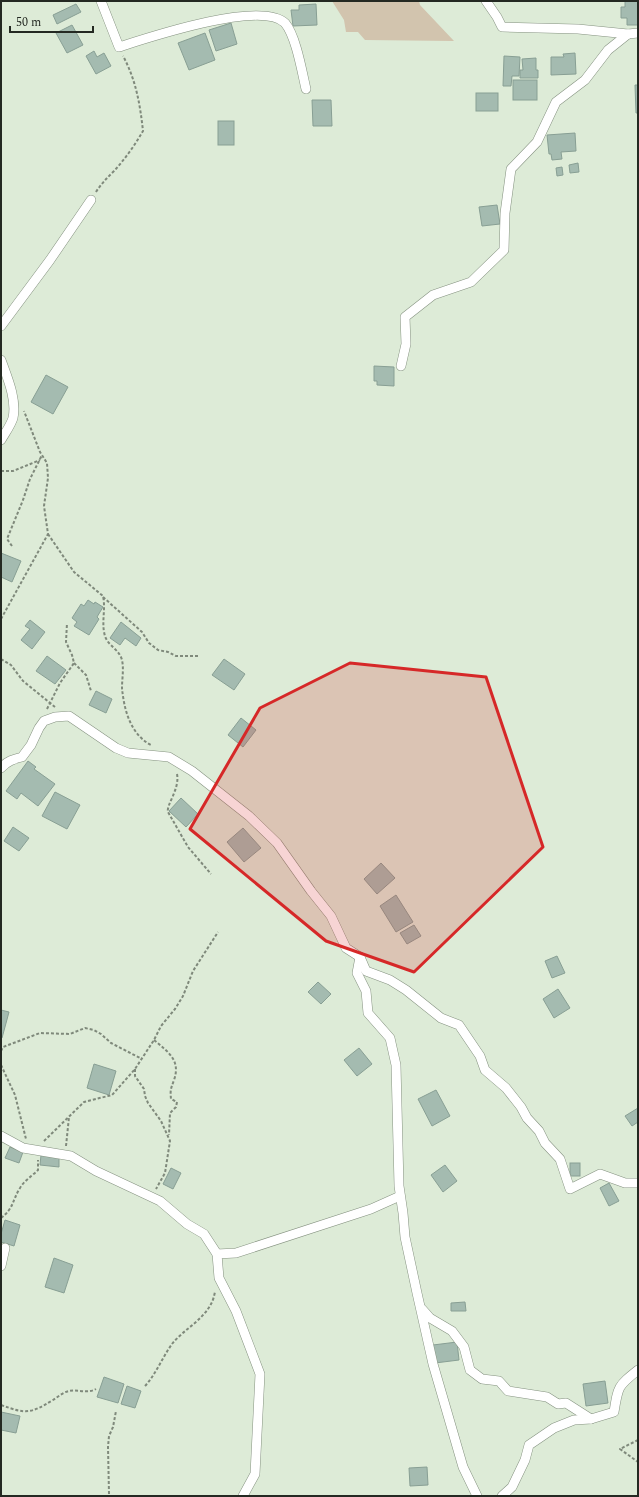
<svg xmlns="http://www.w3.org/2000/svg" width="639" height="1497" font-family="Spectral,serif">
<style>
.green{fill:#d2c4ae}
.building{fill:#a4bbb0;stroke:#889f94}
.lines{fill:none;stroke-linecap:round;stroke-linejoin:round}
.minor-casing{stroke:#859280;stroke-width:10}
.path{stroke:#7f897b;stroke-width:2;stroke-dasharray:3 2;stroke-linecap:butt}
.minor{stroke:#fff;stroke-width:9}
.marked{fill:#d62828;fill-opacity:0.2;stroke:#d62828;stroke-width:3;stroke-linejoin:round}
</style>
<rect width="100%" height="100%" fill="#ddebd7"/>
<path class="green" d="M332,1H419L420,5L454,41L365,40L358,32H346L344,20Z"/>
<g class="building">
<path d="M625,1H638V25H627V18H621V7H625Z"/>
<path d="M76,4L81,12L57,24L53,15Z"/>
<path d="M316,4L317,25L293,26L291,10H299V5Z"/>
<path d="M231,23L237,44L216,51L209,30Z"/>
<path d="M72,25L83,45L67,53L56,33Z"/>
<path d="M205,33L215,60L189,70L178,43Z"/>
<path d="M94,51L97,57L104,53L111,66L96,74L86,56Z"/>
<path d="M575,53L576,74L551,75V57H564L563,54Z"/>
<path d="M504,56L520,57L519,76H512L511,86H503Z"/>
<path d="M536,58V70H538V78H520V70H523L522,59Z"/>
<rect x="513" y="80" width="24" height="20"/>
<path d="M635,85H638V113H636Z"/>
<rect x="476" y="93" width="22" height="18"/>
<path d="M312,100H331L332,126H313Z"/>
<rect x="218" y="121" width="16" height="24"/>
<path d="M575,133L576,151L561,152L562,159L552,160L551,154H549L547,135Z"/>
<path d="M578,163L579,172L570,173L569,165Z"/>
<path d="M562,167L563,175L557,176L556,168Z"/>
<path d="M497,205L500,224L482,226L479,207Z"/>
<path d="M374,366L394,367V386L377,385V381H374Z"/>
<path d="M46,375L68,387L53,414L31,402Z"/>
<path d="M1,553L21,561L12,582L1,577Z"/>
<path d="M88,600L94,604L95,602L103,607L97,617L99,619L89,635L74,626L77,622L72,618L81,604L84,606Z"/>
<path d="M30,620L45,632L32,649L21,640L30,629L25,626Z"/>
<path d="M121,622L141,638L136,646L125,638L120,645L110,638Z"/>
<path d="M47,656L66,670L55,684L36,671Z"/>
<path d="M224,659L245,674L234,690L212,675Z"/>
<path d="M96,691L112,699L106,713L89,705Z"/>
<path d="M241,718L256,730L243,747L228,735Z"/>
<path d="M28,761L36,767L34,769L55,784L38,806L21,793L17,799L6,791Z"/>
<path d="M55,792L80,805L67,829L42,816Z"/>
<path d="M181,798L198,814L186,827L169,811Z"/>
<path d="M13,827L29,838L19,851L4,841Z"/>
<path d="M243,828L261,848L244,862L227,842Z"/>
<path d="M381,863L395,878L377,894L364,879Z"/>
<path d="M396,895L413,922L396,932L380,906Z"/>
<path d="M414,925L421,936L407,944L400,933Z"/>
<path d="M557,956L565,973L552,978L545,961Z"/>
<path d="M318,982L331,994L321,1004L308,992Z"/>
<path d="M558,989L570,1008L554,1018L543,999Z"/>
<path d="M1,1010L9,1012L2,1038H1Z"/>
<path d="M359,1048L372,1064L357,1076L344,1060Z"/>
<path d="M94,1064L116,1071L109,1095L87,1088Z"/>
<path d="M436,1090L450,1116L432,1126L418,1099Z"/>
<path d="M638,1108V1122L632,1126L625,1116Z"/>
<path d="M10,1147L23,1152L19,1163L5,1158Z"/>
<path d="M41,1155L59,1157V1167L40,1165Z"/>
<rect x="570" y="1163" width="10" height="13"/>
<path d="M445,1165L457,1181L443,1192L431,1175Z"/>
<path d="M171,1168L181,1173L173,1189L163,1184Z"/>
<path d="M609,1183L619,1201L609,1206L600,1188Z"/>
<path d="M5,1220L20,1225L14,1246L1,1242V1234Z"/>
<path d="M54,1258L73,1265L64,1293L45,1287Z"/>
<path d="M465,1302L466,1311H451V1303Z"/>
<path d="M457,1342L459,1360L435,1363L433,1345Z"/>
<path d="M104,1377L124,1384L118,1403L97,1397Z"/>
<path d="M605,1381L608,1403L586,1406L583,1384Z"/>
<path d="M127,1386L141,1391L135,1408L121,1404Z"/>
<path d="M1,1412L20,1416L16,1433L1,1430Z"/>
<path d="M427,1467L428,1485L410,1486L409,1468Z"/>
</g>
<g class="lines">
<g class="minor-casing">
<g id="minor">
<path d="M101,1L119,47C150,37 261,0 285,23C296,36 302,72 306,89"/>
<path d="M486,1L497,17L502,27L578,29L628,34L638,33"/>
<path d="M1,326L50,260L91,200"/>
<path d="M1,360C7,377 17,399 13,418C11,425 5,433 1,440"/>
<path d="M401,366L406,344L405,317L433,295L471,282L504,250L505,213L511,169L537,142L556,102L585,80L608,50L628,34"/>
<path d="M1,768C7,761 14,759 22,757L31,745L39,728L44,721L55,717L69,716L116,748L128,753L169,757L192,771L249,816L277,843L311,891L331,916L346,948L360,957L357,973L366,991L368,1013L390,1038L396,1065L399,1186L403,1213L405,1237L417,1293L433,1364L447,1412L463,1467L477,1496"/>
<path d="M360,957L366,971L390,980L406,990L441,1018L459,1025L480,1056L485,1070L506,1088L521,1107L527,1118L539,1131L545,1143L560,1159L570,1189L600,1174L625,1183H638"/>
<path d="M1,1136L23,1148L71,1156L96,1171L160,1201L187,1224L204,1234L217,1254L219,1278L236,1311L260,1374L255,1474L243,1496"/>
<path d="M217,1254L236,1253L371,1209L400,1196"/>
<path d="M1,1266L5,1248"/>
<path d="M422,1309L430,1318L452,1331L464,1347L470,1370L482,1379L499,1381L508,1391L547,1397L558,1404L566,1403L591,1419L614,1412C618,1386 618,1386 638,1370"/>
<path d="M502,1496L512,1487L525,1460L529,1445L554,1428L574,1420L591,1419"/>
</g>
</g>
<g class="path">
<path d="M96,192C101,184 107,178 114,171C125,159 135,145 143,131C140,104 136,80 123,56"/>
<path d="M1,471H13L40,460"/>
<path d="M48,534L74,572L103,596C106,609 101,623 105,636C108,646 119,649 122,660C124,669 122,679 122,688C124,709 130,734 151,745"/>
<path d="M12,546L7,539L23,500L30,479L42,455"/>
<path d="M103,597L142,632L149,643L158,650L168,652L176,656H200"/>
<path d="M1,619L48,534L44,506L48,478L47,463L40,452L24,411"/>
<path d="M1,659L11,665L23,681L55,707"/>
<path d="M74,663L86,675L91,691"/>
<path d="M47,709L60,683L74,663L72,655L66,642L67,623"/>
<path d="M177,774C180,789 166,805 168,812L188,847L211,874"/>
<path d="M154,1040C168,1052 181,1060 174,1080C171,1089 170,1089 171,1099L177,1102L176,1107L170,1113L169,1135"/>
<path d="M1,1051L3,1047L40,1033L70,1034L85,1028L94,1030L101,1034L111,1043L142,1059"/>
<path d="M1,1065L15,1095L26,1139"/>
<path d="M135,1069V1076L144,1089L145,1096L148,1103L161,1121L170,1141L165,1173L156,1189"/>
<path d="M44,1141L84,1102L112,1095L135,1069L154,1040L161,1026L175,1009L183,996L193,971L218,932"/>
<path d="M66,1146L69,1117"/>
<path d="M1,1218C14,1208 12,1201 20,1188C24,1181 32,1176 38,1170V1160"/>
<path d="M145,1386C156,1374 162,1358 172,1344C183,1330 202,1321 211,1304C213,1301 214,1296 215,1292"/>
<path d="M1,1405C26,1414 30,1414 53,1400C58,1397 63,1392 69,1391C78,1389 87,1394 96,1389"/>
<path d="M638,1440L620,1449L638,1462"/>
<path d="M109,1494L108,1447L109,1436L113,1427L116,1411"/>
</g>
<use href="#minor" class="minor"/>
</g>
<path class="marked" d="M350,663L486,677L543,847L414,972L326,941L190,829L260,708Z"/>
<rect width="639" height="1497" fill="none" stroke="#242922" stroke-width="4"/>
<path d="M10 26v6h83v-6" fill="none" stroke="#242922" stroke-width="2"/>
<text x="16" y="26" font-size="12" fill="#242922" stroke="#ddebd7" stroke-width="3" paint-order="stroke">50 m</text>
</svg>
